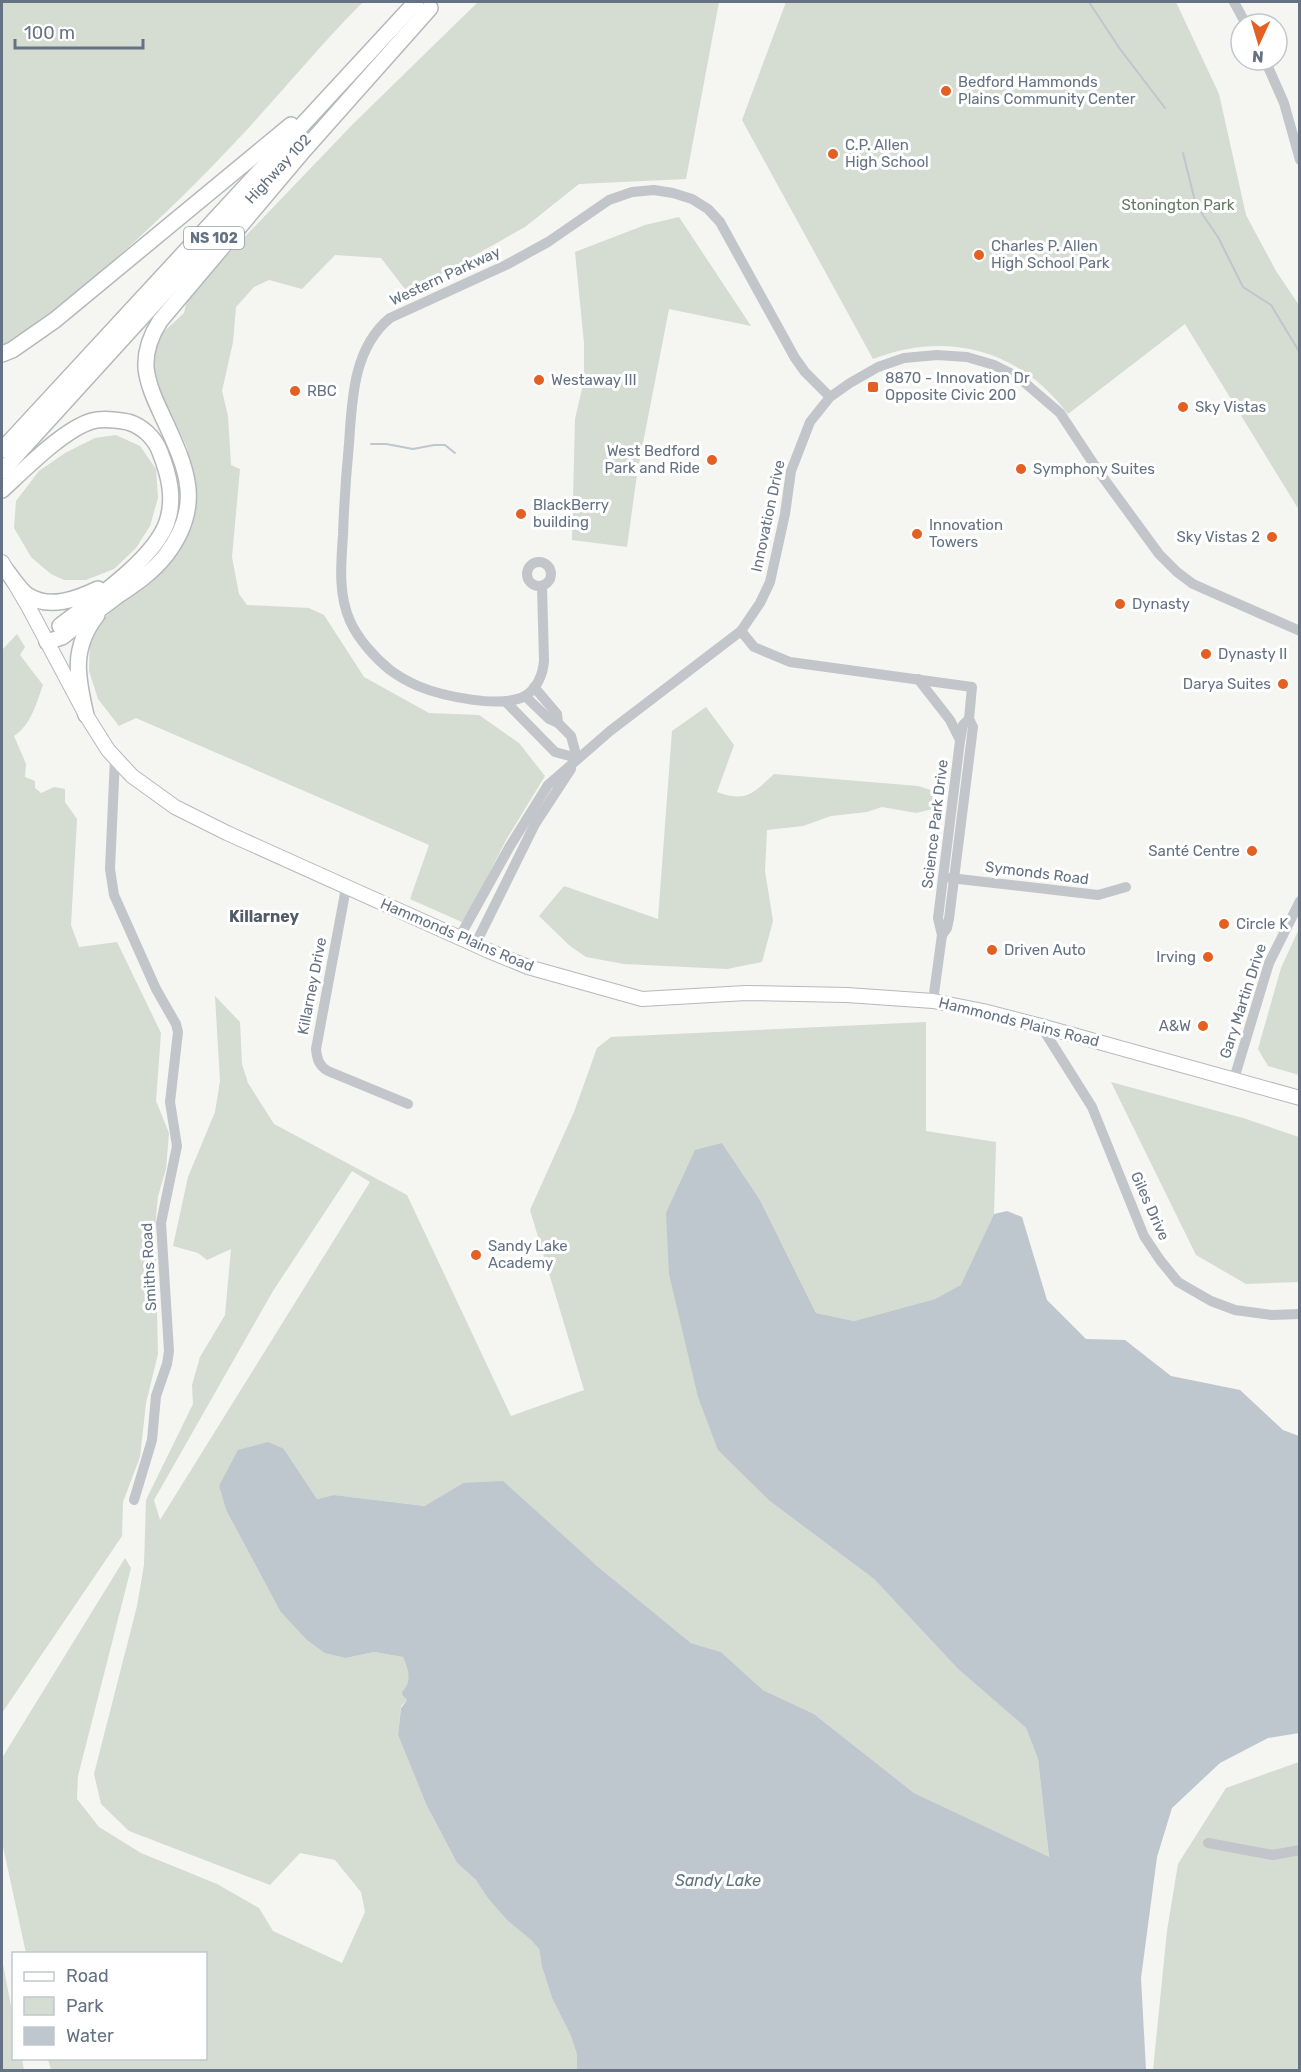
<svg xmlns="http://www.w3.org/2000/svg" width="1301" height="2072" font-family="Rubik,sans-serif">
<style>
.green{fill:#d5dcd2;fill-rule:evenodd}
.water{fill:#bdc7cd}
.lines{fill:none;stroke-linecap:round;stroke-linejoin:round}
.stream{stroke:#bdc7cd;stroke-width:2}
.major-casing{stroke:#b5b9bd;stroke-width:16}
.highway-casing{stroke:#b5b8bb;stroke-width:18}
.minor{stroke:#c2c5c9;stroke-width:10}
.major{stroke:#fff;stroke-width:14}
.highway{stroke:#fff;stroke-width:15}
.poi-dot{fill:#e45f22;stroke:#fff;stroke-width:2}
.labels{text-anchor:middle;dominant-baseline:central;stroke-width:6;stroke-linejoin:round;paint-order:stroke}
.shield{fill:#fff;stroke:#929ca8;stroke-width:1.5}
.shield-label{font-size:14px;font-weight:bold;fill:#647283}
.poi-label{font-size:15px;fill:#647283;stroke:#fff;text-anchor:start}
.street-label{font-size:15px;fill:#647283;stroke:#fff}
.park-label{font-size:15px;fill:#657a63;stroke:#fff}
.neighbourhood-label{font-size:16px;font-weight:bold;fill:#525c68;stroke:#fff}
.water-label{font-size:16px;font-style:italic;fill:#5f747f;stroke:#fff}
</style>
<rect width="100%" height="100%" fill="#f5f5f1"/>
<g class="green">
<path d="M2,2H363C320,45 282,92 241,136C170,212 92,285 7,344L2,345Z"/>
<path d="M478,2H719L686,179L579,184L525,227L408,293L381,258L335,255L302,289L269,280L254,287L236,307L233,342L222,391L228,416L231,465L240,469L232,557L239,594L247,605L309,608L324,615L364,677L429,713L479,715L519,743L545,776L506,840L464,923L410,899L429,845L136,718L119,726L98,699L89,671L90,638L112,608L143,587L164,569L186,539L192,514L194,485L187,447L167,407L151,367L159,336L184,313L188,296L353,124Z"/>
<path d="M786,2H1176L1219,94L1246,215L1276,271L1299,305V510L1185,324L1068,414C1020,350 948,330 873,359L742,120Z"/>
<path d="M679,217L751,326L669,309L637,474L627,547L572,540L575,419L584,380V343L575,252L645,225Z"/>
<path d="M116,435L140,446L156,469L158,498L150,526L136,548L114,569L86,580H64L51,574L31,557L14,528L16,501L39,471L65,453L95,438Z"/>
<path d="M17,634L25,647L20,655L43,685C36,704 31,725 14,736L26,764L25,777L35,781V788L41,793L54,787L65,789V802L77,819L71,925L79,947L117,942L161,1033L156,1101L169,1133L166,1169L158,1196L155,1228L158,1354L146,1403L140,1457L123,1502L122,1536L2,1713V650Z"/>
<path d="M706,707L734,745L717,792C747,803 753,793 774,774L918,786L934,791L933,809L916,813L882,807L867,812L831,816L803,826L767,830L765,871L773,921L762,962L727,969L624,964L586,957L570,946L539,916L564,886L658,919L672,731Z"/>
<path d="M1299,929V1075L1268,1066L1258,1049L1281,968Z"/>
<path d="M215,996L240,1022L242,1064L248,1083L274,1124L407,1195L511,1416L584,1390L530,1210L574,1112L597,1048L611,1037L926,1022V1131L996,1142L994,1214L962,1285L935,1299L854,1321L816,1313L760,1200L722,1143L771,1502L874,1579L958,1669L1026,1728L1038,1759L1049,1858L914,1793L814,1714L763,1690L721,1652L691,1643L597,1566L463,1483L426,1506L334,1495L317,1499L284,1449L219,1486L226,1510L280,1611L346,1658L374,1652L403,1657L410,1678L403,1696L407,1700L401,1706L398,1735L426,1804L457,1863L476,1880L508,1921L531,1940L539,1949L542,1967L552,1998L571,2036L577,2055V2070H51L48,2059L206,2058V1954L26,1953L2,1842V1758L125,1558L131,1568L78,1776L77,1799L99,1827L141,1853L217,1884L259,1908L273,1931L342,1963L365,1912L361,1892L335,1860L300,1853L270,1885L129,1831L101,1804L94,1774L137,1606L144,1565L146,1500L193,1404L192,1385L200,1357L225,1315L231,1249L207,1260L198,1253L173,1246L188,1177L215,1112L220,1081ZM352,1171L370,1182L160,1520L154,1500L273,1291Z"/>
<path d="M1111,1082L1243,1118L1299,1137V1282L1246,1284L1196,1255Z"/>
<path d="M1299,1762V2070H1153L1167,1931L1178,1864L1226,1788Z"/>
<path d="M2,1959L13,2016L14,2058L22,2059L24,2070H2Z"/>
</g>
<path class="water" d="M722,1143L760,1200L816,1313L854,1321L935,1299L961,1285L994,1214L1007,1211L1022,1217L1047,1300L1086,1339L1125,1340L1171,1376L1240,1390L1283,1430L1299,1436V1733L1268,1738L1220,1763L1172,1808L1157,1857L1141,1978L1146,2070H577V2055L571,2036L552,1998L542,1967L539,1949L531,1940L508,1921L488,1898L476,1880L457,1863L426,1804L398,1735L401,1708L407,1700L403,1696L402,1692C413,1680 408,1671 403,1657L374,1652L346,1658L325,1653L307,1640L280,1611L226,1510L219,1486L238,1450L268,1442L284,1449L317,1499L334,1495L425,1506L463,1483L503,1481L597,1566L691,1643L721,1652L763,1690L814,1714L914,1793L1049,1857L1038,1759L1026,1728L958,1669L874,1579L771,1502L718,1450L698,1397L669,1274L666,1213L695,1150Z"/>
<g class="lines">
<g class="stream">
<path d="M1089,2L1120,49L1165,108"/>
<path d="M1183,153L1196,205L1218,237L1243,287L1271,305L1300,353"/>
<path d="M371,444H386L413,449L434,445H445L455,453"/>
</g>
<g class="major-casing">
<path id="major" d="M2,562L28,606L86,715L108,750L132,776L175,807L227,833L489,951L528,967L642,999L746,993L847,995L933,1001L983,1011L1041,1026L1300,1098"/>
</g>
<g class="highway-casing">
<g id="highway">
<path d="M2,354L12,350L55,320L291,125"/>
<path d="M2,450L416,2"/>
<path d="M2,471L254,194"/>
<path d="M2,490C24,470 64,429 92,421C103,418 117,420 128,422C142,426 155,438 160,452C169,475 175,498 167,522C154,560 91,602 60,626"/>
<path d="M5,569C12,577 19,589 27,595C49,610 77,599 98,589"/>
<path d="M47,642L62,637C80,623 99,610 117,596C135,584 152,573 166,555C205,504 186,467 162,415C155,400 148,385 146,368C145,351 151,335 160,321L304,150L430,8"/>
<path d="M86,715C77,677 71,648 97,615"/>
</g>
</g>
<g class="minor">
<path d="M1234,2L1246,24"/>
<path d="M1265,60L1284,103L1300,160"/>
<circle cx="539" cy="574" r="12"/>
<path d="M542,586L544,661C543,674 537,689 525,696C501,709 442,696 418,686C409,682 398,676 390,670C375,658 358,639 350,621C338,594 341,564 343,535C344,505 346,475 349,444C352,400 353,348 390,318L506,265L548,242L609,200L632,192L654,190L673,193L692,199L708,209L720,222L795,358L805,372L830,397"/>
<path d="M741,631L754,647L790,662L972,687L969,719L973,727L949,919L947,928L942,935"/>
<path d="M918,679L950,720L960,740"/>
<path d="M534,687L557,714L558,723"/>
<path d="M525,696L549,719L558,723L571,736L577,758"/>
<path d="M506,702L555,752L577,758"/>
<path d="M115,758L110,869L114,895L156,989L176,1024L178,1032L170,1102L177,1146L161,1223L169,1351L167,1364L156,1396L152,1440L134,1500"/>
<path d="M950,878L1098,895L1126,887"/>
<path d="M346,888L316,1049C317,1059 319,1066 328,1071L408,1104"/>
<path d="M459,938L510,846L548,785L610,731L741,631L760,603L770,582L785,514L791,471L810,422L830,397L850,383L878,367L904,358L937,355L967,357L994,365L1018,377L1060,413L1099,472L1159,554L1177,572L1193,584L1300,631"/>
<path d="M475,945L535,824L571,769"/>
<path d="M933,1001L942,935L938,918L960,741L963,725L969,719"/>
<path d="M1041,1026L1092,1107L1144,1236L1160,1260L1178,1282L1211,1301L1235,1310L1272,1315L1300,1314"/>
<path d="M1234,1079L1269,963L1300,901"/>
<path d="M1208,1843L1273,1855L1300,1850"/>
</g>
<use href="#major" class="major"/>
<use href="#highway" class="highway"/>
</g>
<g class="poi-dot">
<circle cx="946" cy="91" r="6"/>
<circle cx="833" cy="154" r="6"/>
<circle cx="979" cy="255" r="6"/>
<circle cx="539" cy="380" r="6"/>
<rect x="867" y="381" width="12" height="12" rx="3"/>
<circle cx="295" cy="391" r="6"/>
<circle cx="1183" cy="407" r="6"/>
<circle cx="712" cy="460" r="6"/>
<circle cx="1021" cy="469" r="6"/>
<circle cx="521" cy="514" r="6"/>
<circle cx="917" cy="534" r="6"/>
<circle cx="1272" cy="537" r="6"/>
<circle cx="1120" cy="604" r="6"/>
<circle cx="1206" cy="654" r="6"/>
<circle cx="1283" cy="684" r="6"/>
<circle cx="1252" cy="851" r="6"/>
<circle cx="1224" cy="924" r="6"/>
<circle cx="992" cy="950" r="6"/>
<circle cx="1208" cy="957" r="6"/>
<circle cx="1203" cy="1026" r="6"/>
<circle cx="476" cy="1255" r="6"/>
</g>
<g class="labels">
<rect class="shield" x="184" y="227" width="60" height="22" rx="4.5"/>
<g class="shield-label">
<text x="214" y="238">NS 102</text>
</g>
<g class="poi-label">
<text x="958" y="82">Bedford Hammonds<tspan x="958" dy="17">Plains Community Center</tspan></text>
<text x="845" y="145">C.P. Allen<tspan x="845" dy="17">High School</tspan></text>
<text x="991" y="246">Charles P. Allen<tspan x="991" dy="17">High School Park</tspan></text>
<text x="885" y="378">8870 - Innovation Dr<tspan x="885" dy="17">Opposite Civic 200</tspan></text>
<text x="551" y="380">Westaway III</text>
<text x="307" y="391">RBC</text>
<text x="1195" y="407">Sky Vistas</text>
<text x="700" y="451" text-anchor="end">West Bedford<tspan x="700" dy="17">Park and Ride</tspan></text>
<text x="1033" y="469">Symphony Suites</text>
<text x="533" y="505">BlackBerry<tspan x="533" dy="17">building</tspan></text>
<text x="929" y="525">Innovation<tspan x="929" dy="17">Towers</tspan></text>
<text x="1260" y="537" text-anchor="end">Sky Vistas 2</text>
<text x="1132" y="604">Dynasty</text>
<text x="1218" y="654">Dynasty II</text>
<text x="1271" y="684" text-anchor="end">Darya Suites</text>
<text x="1240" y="851" text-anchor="end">Santé Centre</text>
<text x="1236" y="924">Circle K</text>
<text x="1004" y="950">Driven Auto</text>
<text x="1196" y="957" text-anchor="end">Irving</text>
<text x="1191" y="1026" text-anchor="end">A&amp;W</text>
<text x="488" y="1246">Sandy Lake<tspan x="488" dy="17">Academy</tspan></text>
</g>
<g class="street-label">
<text transform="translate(278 169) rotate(-47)">Highway 102</text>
<text transform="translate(445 276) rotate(-25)">Western Parkway</text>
<text transform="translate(768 516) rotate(-78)">Innovation Drive</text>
<text transform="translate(935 824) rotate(-83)">Science Park Drive</text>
<text transform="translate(1037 873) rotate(7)">Symonds Road</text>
<text transform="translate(457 935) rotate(23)">Hammonds Plains Road</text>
<text transform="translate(312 986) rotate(-79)">Killarney Drive</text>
<text transform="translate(1243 1001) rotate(-72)">Gary Martin Drive</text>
<text transform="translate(1019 1022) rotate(14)">Hammonds Plains Road</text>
<text transform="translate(1150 1206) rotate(66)">Giles Drive</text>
<text transform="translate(149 1267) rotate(-93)">Smiths Road</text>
</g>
<g class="park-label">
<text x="1178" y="205">Stonington Park</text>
</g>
<g class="neighbourhood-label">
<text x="264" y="916">Killarney</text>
</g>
<g class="water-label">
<text x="718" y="1880">Sandy Lake</text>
</g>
</g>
<rect width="1301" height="2072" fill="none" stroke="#647283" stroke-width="6"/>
<rect x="12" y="1952" width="195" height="108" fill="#ffffff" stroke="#c1c7cd" stroke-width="1.5"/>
<rect x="24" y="1972" width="30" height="9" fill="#ffffff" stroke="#c1c7cd" stroke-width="1.5"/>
<text x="66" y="1982" font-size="18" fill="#647283">Road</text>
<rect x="24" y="1997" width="30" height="18" fill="#d5dcd2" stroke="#c1c7cd" stroke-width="1.5"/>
<text x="66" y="2012" font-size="18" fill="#647283">Park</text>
<rect x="24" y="2027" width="30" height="18" fill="#bdc7cd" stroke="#c1c7cd" stroke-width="1.5"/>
<text x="66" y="2042" font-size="18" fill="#647283">Water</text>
<g transform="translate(1259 42) rotate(184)"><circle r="28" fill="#ffffff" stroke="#c1c7cd" stroke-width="1.5"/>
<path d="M0-4.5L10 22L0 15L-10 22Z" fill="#e45f22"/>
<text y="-9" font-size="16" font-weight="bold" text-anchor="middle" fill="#647283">N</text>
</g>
<path d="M15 39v9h128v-9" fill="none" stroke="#647283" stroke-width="3"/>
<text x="24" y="39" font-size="18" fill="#647283" stroke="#ffffff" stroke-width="4.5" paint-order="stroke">100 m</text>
</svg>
